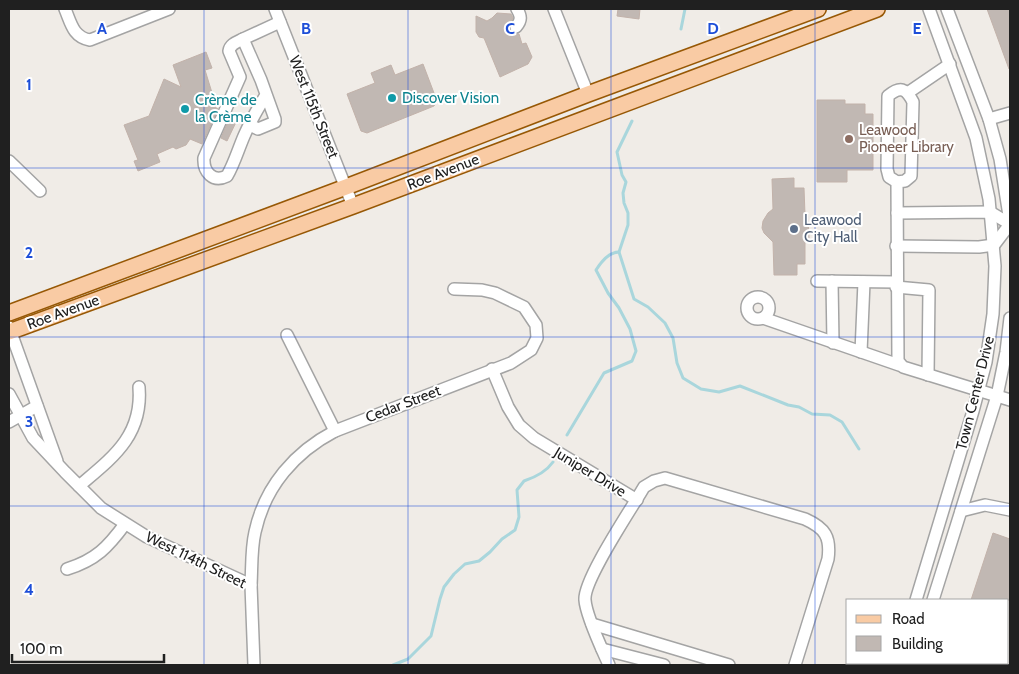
<svg xmlns="http://www.w3.org/2000/svg" width="1019" height="674" font-family="Cabin,sans-serif">
<style>
.lines{fill:none;stroke-linecap:round;stroke-linejoin:round}
.stream{stroke:#a9d6dc;stroke-width:3}
.building{fill:#c1b8b3;stroke:#c2b2aa}
.minor-casing{stroke:#a4a4a4;stroke-width:14}
.major-casing{stroke:#975805;stroke-width:18}
.minor{stroke:#fff;stroke-width:11}
.major{stroke:#f9cba4;stroke-width:15}
.grid{fill:none;stroke:#1d4ed8;stroke-width:1;stroke-opacity:0.55}
.culture-dot{fill:#0f9aa8;stroke:#fff;stroke-width:2}
.education-dot{fill:#8d6e63;stroke:#fff;stroke-width:2}
.service-dot{fill:#5c6f8a;stroke:#fff;stroke-width:2}
.labels{text-anchor:middle;dominant-baseline:central;stroke-width:4;stroke-linejoin:round;paint-order:stroke}
.culture-label{font-size:15px;fill:#0d838f;stroke:#fff;text-anchor:start}
.street-label{font-size:15px;fill:#202020;stroke:#fff}
.education-label{font-size:15px;fill:#785e54;stroke:#fff;text-anchor:start}
.service-label{font-size:15px;fill:#4e5e75;stroke:#fff;text-anchor:start}
.grid-label{font-size:16px;text-anchor:middle;font-weight:bold;fill:#1d4ed8;stroke:#fff;stroke-width:4;stroke-linejoin:round;paint-order:stroke}
</style>
<rect width="100%" height="100%" fill="#f0ece7"/>
<g class="lines">
<g class="stream">
<path d="M681,29L685,9"/>
<path d="M632,121L617,152L622,175L626,182L623,193L624,203L628,213V225L619,252L634,299L648,307L665,323L673,338L677,363L683,378L701,389L719,392L740,386L788,405L799,407L812,414L830,415L842,422L859,449"/>
<path d="M567,435L604,373L632,361L636,351L630,329L619,308L608,293L596,270C601,262 609,252 619,252"/>
<path d="M393,665L408,659L431,636L440,599L444,587L454,574L465,564L479,561L490,552L502,539L515,530L519,517L517,490L524,481C536,477 546,472 553,462"/>
</g>
</g>
<g class="building">
<path d="M618,9H640L639,19L617,16Z"/>
<path d="M987,9H1010V69H1009Z"/>
<path d="M497,13L511,14L513,18L509,26V30L515,34H519L522,44L526,43L532,57L528,64L500,77L484,38L479,37L476,32V16L487,21L492,18Z"/>
<path d="M206,52L212,68L205,70L213,96L218,98L215,107L218,109L202,144L190,139L186,145L176,149L173,147L157,154L160,162L138,171L134,161L138,160L124,125L149,116L164,79L181,87L173,65Z"/>
<path d="M423,64L437,101L434,106L367,133L361,131L347,94L375,83L371,73L391,65L395,75Z"/>
<path d="M817,100H845V104H865V114H873V170H847V182H817Z"/>
<path d="M231,115L238,118L227,141L221,138Z"/>
<path d="M794,178V188H804L805,215L808,214L809,238L805,239V264H797V275H774L773,242L764,233L762,228L763,221L768,213L773,209L772,179Z"/>
<path d="M993,533L1010,539V600H971Z"/>
</g>
<g class="lines">
<g class="minor-casing">
<g id="minor">
<path d="M65,9C71,23 73,37 90,40L169,9"/>
<path d="M275,9L353,206"/>
<path d="M554,9L588,94"/>
<path d="M947,9L989,119L1000,159L1010,222"/>
<path d="M516,27C522,20 521,16 517,9"/>
<path d="M243,39L280,22"/>
<path d="M909,92L950,64"/>
<path d="M989,119L1010,113"/>
<path d="M250,125L258,129L275,122V119L261,80L243,39C237,42 230,44 229,51L240,77L204,158C203,172 213,183 227,176C234,164 238,150 244,136C250,122 258,108 266,95"/>
<path d="M9,161L40,191"/>
<path d="M897,182L889,177L887,169L888,96C900,86 906,88 913,102L911,176L905,181L897,182L898,361L903,367L1010,400"/>
<path d="M897,213L990,212L1010,224"/>
<path d="M896,246L979,247L994,245L1010,224"/>
<path d="M817,281L896,282"/>
<path d="M832,281L833,343"/>
<path d="M896,287L929,290L928,375"/>
<circle cx="758" cy="308" r="11"/>
<path d="M763,318L899,365"/>
<path d="M9,327L57,461"/>
<path d="M287,335L335,431"/>
<path d="M861,352L864,282"/>
<path d="M492,369L508,407L519,425L534,438L637,500"/>
<path d="M9,394L33,438L65,472L101,508L147,537L251,585L254,665"/>
<path d="M9,422L37,406"/>
<path d="M79,486C112,458 143,436 139,387"/>
<path d="M961,511L985,505L1010,510"/>
<path d="M67,569C96,560 108,547 125,524"/>
<path d="M251,585C252,568 251,549 255,532C265,486 295,452 335,431L511,363L531,350L537,338L536,325L524,307L495,293L482,290L454,289"/>
<path d="M916,600L973,411L986,362L993,314L995,266L989,199L976,138L929,9"/>
<path d="M933,600L997,396L1006,352L1010,318"/>
<path d="M592,624L729,665"/>
<path d="M602,649L664,665"/>
<path d="M609,665C602,649 586,616 585,600C583,580 632,508 644,487L654,481L665,478L805,519C825,528 831,537 828,559L795,665"/>
<path d="M895,665L896,663"/>
<path d="M913,665L914,663"/>
</g>
</g>
<g class="major-casing">
<g id="major">
<path d="M9,313L346,187L588,94L818,9"/>
<path d="M9,332L353,206L877,9"/>
</g>
</g>
<use href="#minor" class="minor"/>
<use href="#major" class="major"/>
</g>
<path class="grid" d="M204,9V665M408,9V665M611,9V665M815,9V665M9,168H1010M9,337H1010M9,506H1010"/>
<g class="culture-dot">
<circle cx="392" cy="98" r="5"/>
<circle cx="185" cy="109" r="5"/>
</g>
<circle class="education-dot" cx="849" cy="139" r="5"/>
<circle class="service-dot" cx="794" cy="229" r="5"/>
<g class="labels">
<g class="culture-label">
<text x="402" y="98">Discover Vision</text>
<text x="195" y="100">Crème de<tspan x="195" dy="17">la Crème</tspan></text>
</g>
<g class="street-label">
<text transform="translate(314 107) rotate(68)">West 115th Street</text>
<text transform="translate(443 172) rotate(-21)">Roe Avenue</text>
<text transform="translate(63 312) rotate(-20)">Roe Avenue</text>
<text transform="translate(975 393) rotate(-76)">Town Center Drive</text>
<text transform="translate(403 404) rotate(-21)">Cedar Street</text>
<text transform="translate(590 472) rotate(31)">Juniper Drive</text>
<text transform="translate(196 560) rotate(26)">West 114th Street</text>
</g>
<g class="education-label">
<text x="859" y="130">Leawood<tspan x="859" dy="17">Pioneer Library</tspan></text>
</g>
<g class="service-label">
<text x="804" y="220">Leawood<tspan x="804" dy="17">City Hall</tspan></text>
</g>
</g>
<g class="grid-label">
<text x="102" y="34">A</text>
<text x="306" y="34">B</text>
<text x="510" y="34">C</text>
<text x="713" y="34">D</text>
<text x="917" y="34">E</text>
<text x="29" y="90">1</text>
<text x="29" y="258">2</text>
<text x="29" y="427">3</text>
<text x="29" y="595">4</text>
</g>
<rect width="1019" height="674" fill="none" stroke="#202020" stroke-width="20"/>
<rect x="846" y="599" width="162" height="65" fill="#ffffff" stroke="#a6a6a6"/>
<rect x="856" y="615" width="25" height="8" fill="#f9cba4" stroke="#a6a6a6"/>
<text x="892" y="624" font-size="15" fill="#202020">Road</text>
<rect x="856" y="636" width="25" height="15" fill="#c1b8b3" stroke="#a6a6a6"/>
<text x="892" y="649" font-size="15" fill="#202020">Building</text>
<path d="M12 654v8h152v-8" fill="none" stroke="#202020" stroke-width="2.5"/>
<text x="20" y="654" font-size="15" fill="#202020" stroke="#ffffff" stroke-width="4" paint-order="stroke">100 m</text>
</svg>
